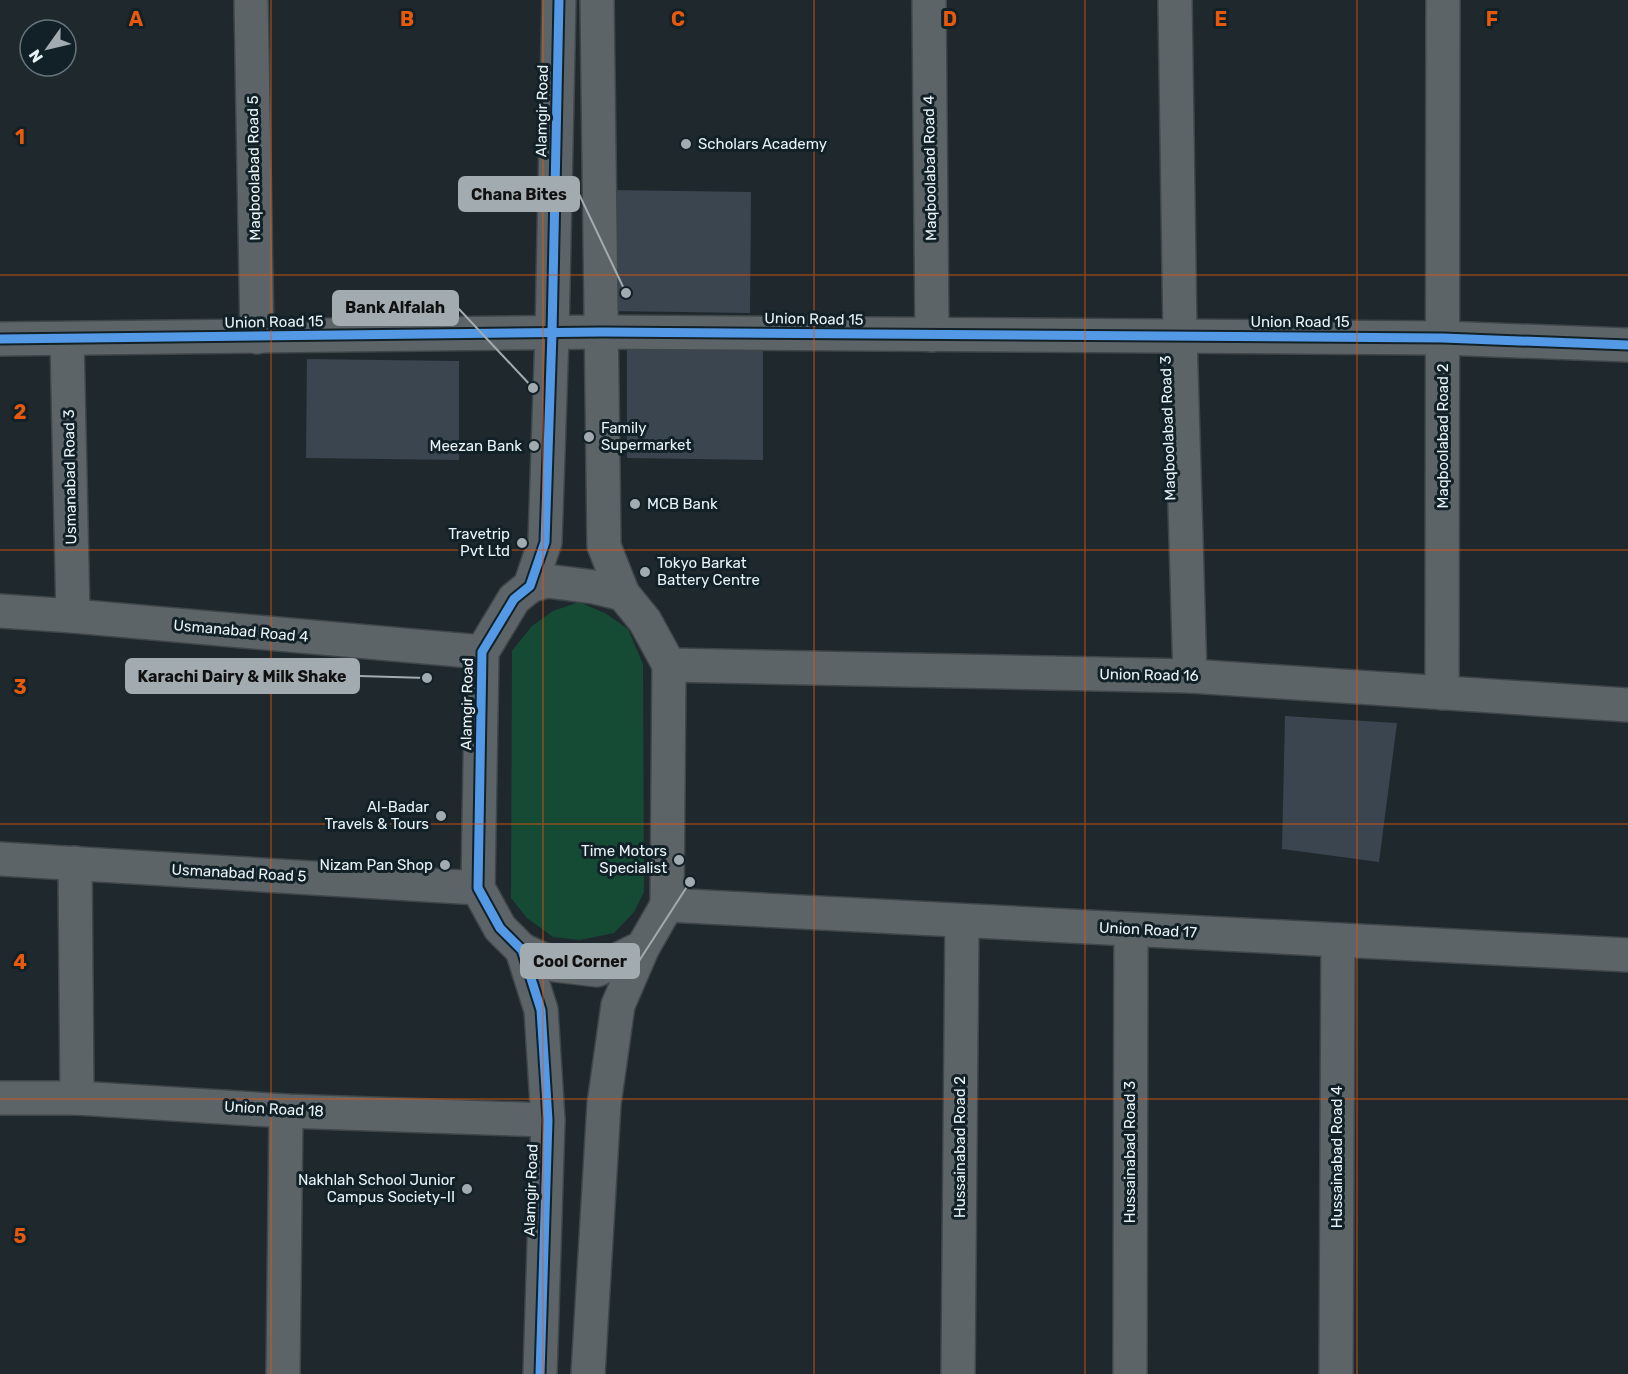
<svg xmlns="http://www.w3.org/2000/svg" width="1628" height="1374" font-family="Rubik,sans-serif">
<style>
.green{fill:#154a35}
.building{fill:#3a4550}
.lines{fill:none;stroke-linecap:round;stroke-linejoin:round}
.minor-casing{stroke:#3f4649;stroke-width:36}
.minor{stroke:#5d6468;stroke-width:33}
.cycleway-casing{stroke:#112127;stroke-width:13}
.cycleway{stroke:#5399e6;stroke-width:9}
.grid{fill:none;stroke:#e8590c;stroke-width:1.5;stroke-opacity:0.55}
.poi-dot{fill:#a2acb0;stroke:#112127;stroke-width:2}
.labels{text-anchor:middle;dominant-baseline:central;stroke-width:6;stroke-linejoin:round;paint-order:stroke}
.street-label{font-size:15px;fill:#e9f3f7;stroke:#112127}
.poi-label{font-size:15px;fill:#e9f3f7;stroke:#112127;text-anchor:end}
.grid-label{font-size:20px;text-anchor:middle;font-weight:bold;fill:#e8590c;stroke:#112127;stroke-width:6;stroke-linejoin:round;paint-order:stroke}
.leader{fill:none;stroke:#a2acb0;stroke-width:2}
.callout-dot{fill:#a2acb0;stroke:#112127;stroke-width:2}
.callout{fill:#a2acb0;stroke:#a2acb0;stroke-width:2}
.callout-label{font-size:16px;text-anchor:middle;font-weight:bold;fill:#111}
</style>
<rect width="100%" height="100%" fill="#1f282c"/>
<path class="green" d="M579,602L605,613L628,629L643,664L644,892L634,912L614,933L580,940L553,937L527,918L511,898L512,651L532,626L553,611Z"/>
<g class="building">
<path d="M612,190L751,192L750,313L610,311Z"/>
<path d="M627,344L763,345V460L627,458Z"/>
<path d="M307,359L459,361V460L306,458Z"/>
<path d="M1285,716L1397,723L1379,862L1282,849Z"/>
</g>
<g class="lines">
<g class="minor-casing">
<g id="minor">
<path d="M251,0L257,337"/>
<path d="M929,0L932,335"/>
<path d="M1175,0L1180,336L1190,676"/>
<path d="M0,339L602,332L1443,338L1628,345"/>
<path d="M67,339L73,616"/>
<path d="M530,586L547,581L594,587L623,594"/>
<path d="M0,611L73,616L482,652"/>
<path d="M669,665L1190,676L1628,705"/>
<path d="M1442,693L1443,0"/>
<path d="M0,859L478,888"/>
<path d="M75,863L77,1098"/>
<path d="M667,905L1628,955"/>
<path d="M522,950L555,965L597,970L643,947"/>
<path d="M0,1098H77L286,1111L548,1120"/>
<path d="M283,1374L286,1111"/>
<path d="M540,1374L548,1120L541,1010L522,950L500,928L478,888L482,652L514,599L530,586L545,542L552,333L559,0"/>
<path d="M588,1374L604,1104L618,1005L643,947L667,905L669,665L645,621L623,594L604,546L597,0"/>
<path d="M958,1374L962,921"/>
<path d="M1130,1374L1131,930"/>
<path d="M1336,1374L1338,940"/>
</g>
</g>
<use href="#minor" class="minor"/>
<g class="cycleway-casing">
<g id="cycleway">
<path d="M0,339L602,332L1443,338L1628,345"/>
<path d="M540,1374L548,1120L541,1010L522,950L500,928L478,888L482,652L514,599L530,586L545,542L552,333L559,0"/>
</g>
</g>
<use href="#cycleway" class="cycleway"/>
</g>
<path class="grid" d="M271,0V1374M543,0V1374M814,0V1374M1085,0V1374M1357,0V1374M0,275H1628M0,550H1628M0,824H1628M0,1099H1628"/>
<g class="poi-dot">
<circle cx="686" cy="144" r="6"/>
<circle cx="589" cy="437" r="6"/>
<circle cx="534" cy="446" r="6"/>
<circle cx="635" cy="504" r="6"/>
<circle cx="522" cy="543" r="6"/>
<circle cx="645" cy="572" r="6"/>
<circle cx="441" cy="816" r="6"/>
<circle cx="679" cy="860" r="6"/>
<circle cx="445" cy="865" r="6"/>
<circle cx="467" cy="1189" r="6"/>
</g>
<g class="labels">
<g class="street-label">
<text transform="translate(542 111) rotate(-89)">Alamgir Road</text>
<text transform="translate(254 168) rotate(-91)">Maqboolabad Road 5</text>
<text transform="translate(930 168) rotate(-91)">Maqboolabad Road 4</text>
<text transform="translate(814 319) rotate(1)">Union Road 15</text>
<text transform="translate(274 322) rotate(-1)">Union Road 15</text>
<text x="1300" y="322">Union Road 15</text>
<text transform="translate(1168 428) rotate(-92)">Maqboolabad Road 3</text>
<text transform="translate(1443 436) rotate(-90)">Maqboolabad Road 2</text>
<text transform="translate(70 477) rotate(-91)">Usmanabad Road 3</text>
<text transform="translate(241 631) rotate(5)">Usmanabad Road 4</text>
<text transform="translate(1149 675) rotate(1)">Union Road 16</text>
<text transform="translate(467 704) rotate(-89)">Alamgir Road</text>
<text transform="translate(239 873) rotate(3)">Usmanabad Road 5</text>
<text transform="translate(1148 930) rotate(3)">Union Road 17</text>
<text transform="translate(274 1109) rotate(3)">Union Road 18</text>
<text transform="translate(960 1147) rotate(-90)">Hussainabad Road 2</text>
<text transform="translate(1130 1152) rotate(-90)">Hussainabad Road 3</text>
<text transform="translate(1337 1157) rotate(-90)">Hussainabad Road 4</text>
<text transform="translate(531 1190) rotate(-88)">Alamgir Road</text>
</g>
<g class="poi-label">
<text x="698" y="144" text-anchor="start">Scholars Academy</text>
<text x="601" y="428" text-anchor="start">Family<tspan x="601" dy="17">Supermarket</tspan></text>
<text x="522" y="446">Meezan Bank</text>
<text x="647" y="504" text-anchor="start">MCB Bank</text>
<text x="510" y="534">Travetrip<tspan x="510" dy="17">Pvt Ltd</tspan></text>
<text x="657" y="563" text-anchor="start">Tokyo Barkat<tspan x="657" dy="17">Battery Centre</tspan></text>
<text x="429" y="807">Al-Badar<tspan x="429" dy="17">Travels &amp; Tours</tspan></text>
<text x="667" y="851">Time Motors<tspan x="667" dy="17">Specialist</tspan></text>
<text x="433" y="865">Nizam Pan Shop</text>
<text x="455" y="1180">Nakhlah School Junior<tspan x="455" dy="17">Campus Society-II</tspan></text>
</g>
</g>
<g class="grid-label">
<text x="136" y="26">A</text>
<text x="407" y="26">B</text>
<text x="678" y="26">C</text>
<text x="950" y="26">D</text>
<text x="1221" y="26">E</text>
<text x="1492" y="26">F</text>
<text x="20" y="144">1</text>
<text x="20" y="419">2</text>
<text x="20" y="694">3</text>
<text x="20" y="969">4</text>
<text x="20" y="1243">5</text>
</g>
<path class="leader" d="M626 293L579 194M533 388L458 308M427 678L359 676M690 882L639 961"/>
<g class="callout-dot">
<circle cx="626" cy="293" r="6"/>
<circle cx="533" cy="388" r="6"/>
<circle cx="427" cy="678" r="6"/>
<circle cx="690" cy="882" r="6"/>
</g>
<g class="callout">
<rect x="459" y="177" width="120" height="34" rx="6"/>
<rect x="333" y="291" width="125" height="34" rx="6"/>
<rect x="126" y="659" width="233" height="34" rx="6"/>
<rect x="521" y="944" width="118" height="34" rx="6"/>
</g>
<g class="callout-label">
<text x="519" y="200">Chana Bites</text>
<text x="395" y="313">Bank Alfalah</text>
<text x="242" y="682">Karachi Dairy &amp; Milk Shake</text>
<text x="580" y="967">Cool Corner</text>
</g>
<g transform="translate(48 48) rotate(236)"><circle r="28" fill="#112127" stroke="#67757a" stroke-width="1.5"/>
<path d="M0-4.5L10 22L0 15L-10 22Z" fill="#a2acb0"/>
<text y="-9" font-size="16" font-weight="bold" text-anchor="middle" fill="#e9f3f7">N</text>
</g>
</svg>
